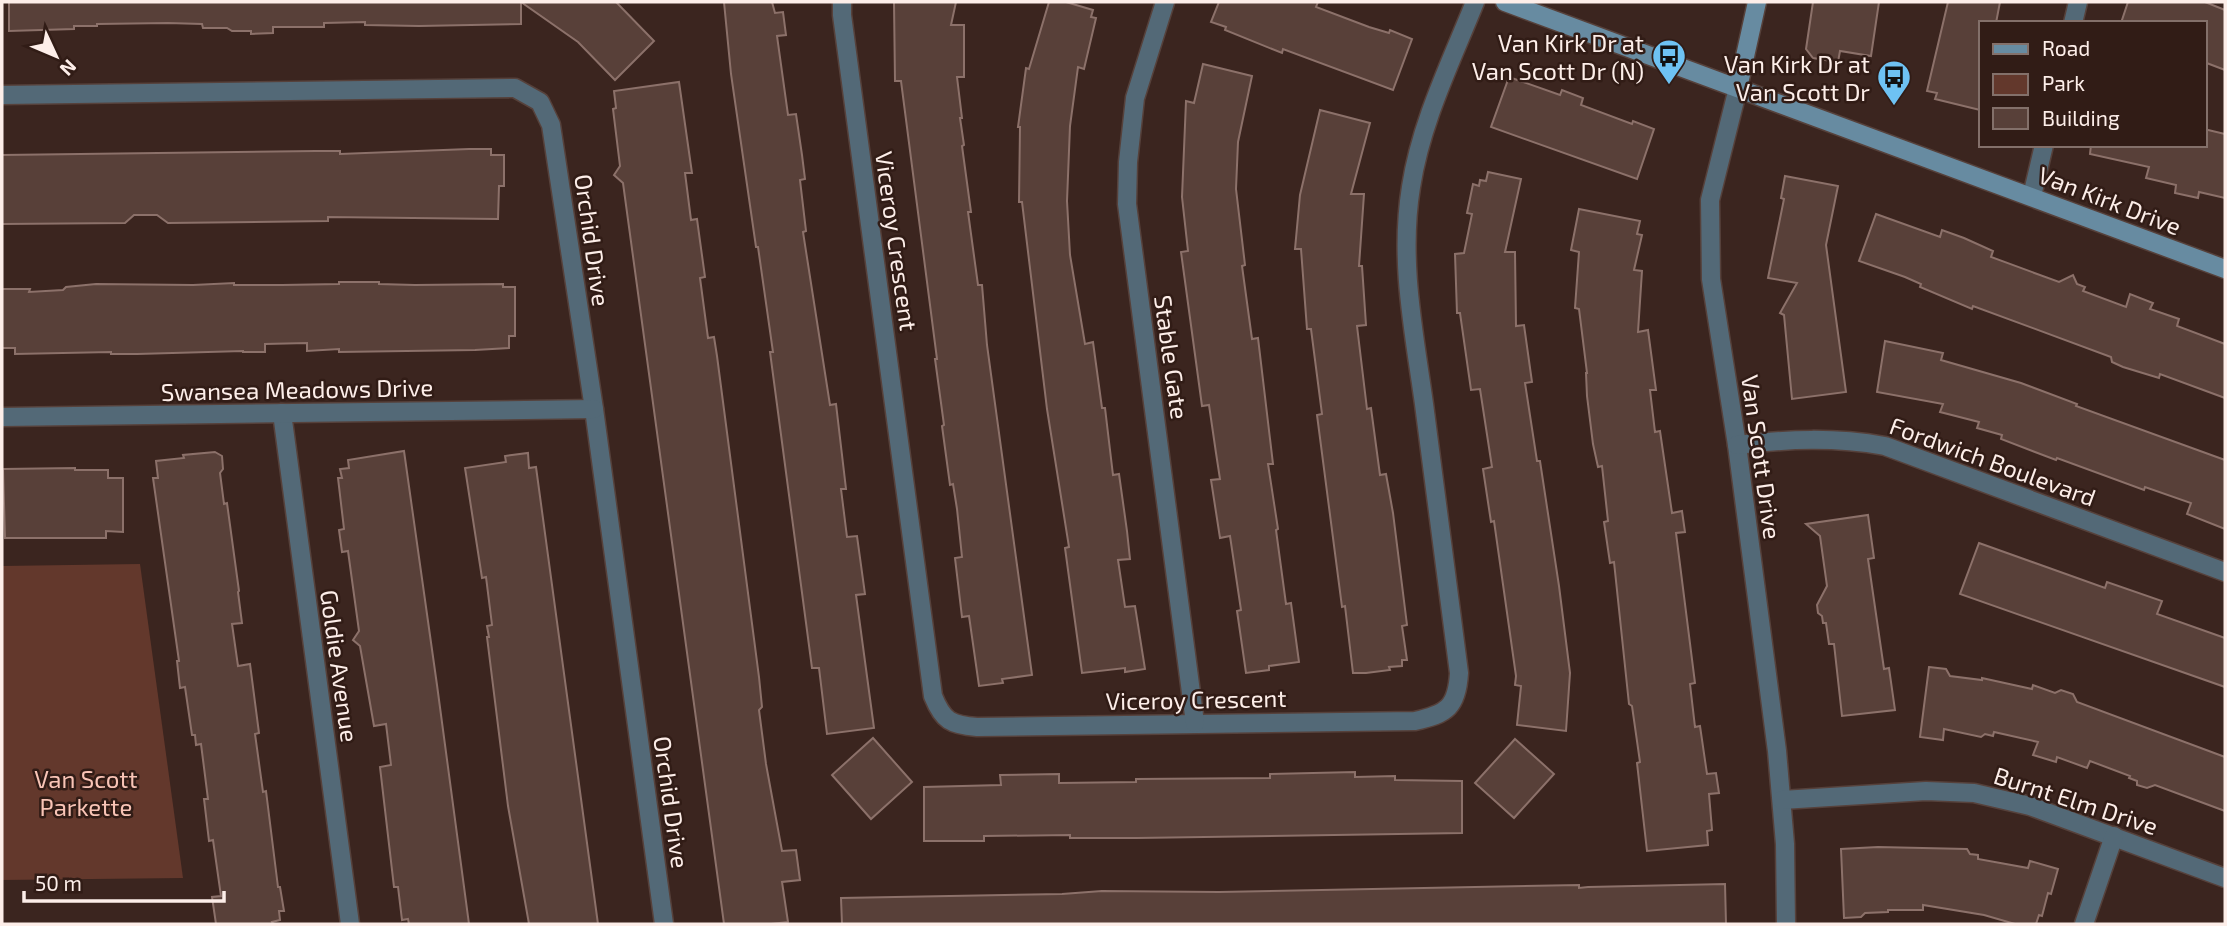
<svg xmlns="http://www.w3.org/2000/svg" width="2227" height="926" font-family="'Exo 2',sans-serif">
<style>
.green{fill:#63382c}
.building{fill:#584039;stroke:#8c716a;stroke-width:2}
.lines{fill:none;stroke-linecap:round;stroke-linejoin:round}
.street-casing{stroke:#56413b;stroke-width:21}
.secondary-casing{stroke:#56413b;stroke-width:21}
.street{stroke:#536977;stroke-width:18}
.secondary{stroke:#678ba1;stroke-width:18}
.labels{text-anchor:middle;dominant-baseline:central;stroke-width:5;stroke-linejoin:round;paint-order:stroke}
.poi-label{font-size:24px;fill:#fdeee9;stroke:#311c16;text-anchor:end}
.street-label{font-size:24px;fill:#fdeee9;stroke:#311c16}
.park-label{font-size:24px;fill:#f9c4b6;stroke:#311c16}
</style>
<rect width="100%" height="100%" fill="#3b251f"/>
<path class="green" d="M140,564L183,878L2,880V566Z"/>
<g class="building">
<path d="M9,2H521V24L419,26L365,25V22L324,23V27H273V33L251,34V31H232L227,28H203L202,24L168,23L97,24V26H74V29L9,31Z"/>
<path d="M521,2H616L654,41L615,80L578,42Z"/>
<path d="M724,2H772L775,13L783,12L786,35L777,36L788,115L796,114L802,155L805,179L800,180L806,231L803,232L830,405L836,404L846,489H841L847,537L857,536L865,594L856,595L874,728L827,734L819,668H812L770,352H773L758,247H756L731,74Z"/>
<path d="M894,2H956L951,25H964V77H957L962,118H960L964,145L962,146L971,212H968L978,285H982L987,345L1032,675L1002,679L1003,683L979,686L969,616L962,617L955,558L962,557L957,509L953,484L950,485L942,426L944,425L935,359H937L901,81H895Z"/>
<path d="M1049,2H1066L1093,10L1091,17L1096,18L1084,69L1078,67L1070,126L1067,201L1070,255L1085,344L1093,342L1102,408H1105L1113,475L1119,474L1127,531L1130,559L1118,560L1125,607L1135,606L1145,669L1125,672V668L1082,673L1065,548L1069,547L1047,409L1022,202H1019L1020,127H1018L1026,68L1029,69Z"/>
<path d="M1219,2H1318L1316,7L1369,27L1389,33L1390,30L1412,39L1393,90L1283,49L1282,53L1225,30L1226,27L1211,22Z"/>
<path d="M1813,2H1879L1871,56L1840,51L1838,62L1813,58L1806,49Z"/>
<path d="M1948,2H2000L1996,23H1980V110L1935,99L1937,93L1927,91Z"/>
<path d="M2128,2H2205L2225,10V70L2204,62V23H2121Z"/>
<path d="M1203,64L1252,76L1238,142L1236,189L1245,265L1242,266L1252,339L1258,338L1273,464H1268L1278,529L1276,530L1286,604L1291,603L1299,662L1269,666V670L1246,673L1237,611L1241,610L1230,536L1220,538L1211,480L1220,479L1216,453L1209,405L1202,406L1181,252L1188,251L1182,197L1186,101L1194,103Z"/>
<path d="M1509,77L1560,95L1562,90L1583,98L1581,105L1632,124L1633,121L1654,129L1637,179L1491,127Z"/>
<path d="M679,82L692,173H685L691,220L697,219L700,241L705,277L700,278L708,338L714,337L717,356L759,677L762,707L759,710L766,764L782,851L796,850L800,880L782,882L788,922L771,924H724L623,183L614,175L620,166L613,109L616,108L614,91Z"/>
<path d="M1320,110L1370,123L1351,194H1364L1359,266H1362L1366,325L1357,326L1367,409L1371,408L1380,475L1386,474L1393,513L1407,625L1402,626L1407,660H1402V666L1389,667L1390,670L1366,673H1353L1345,606L1342,607L1317,415L1322,414L1311,329H1307L1301,249H1295L1300,195Z"/>
<path d="M2204,129L2225,134V198L2199,192L2198,198L2175,193L2176,185L2146,178L2149,167L2090,154L2091,145H2204Z"/>
<path d="M469,149H491V155H504V186H499L498,219L328,217V221L168,223L157,215H134L125,223L2,224V155L316,151H340V154Z"/>
<path d="M1488,172L1521,179L1505,252H1515L1516,326L1524,325L1532,382L1525,383L1537,461H1540L1559,586L1570,673L1566,731L1517,725L1521,686L1515,685L1516,676L1494,521L1491,522L1483,469L1492,467L1480,389L1471,390L1460,313H1457L1455,254L1464,253L1472,214L1467,213L1473,184L1479,186L1480,180L1486,181Z"/>
<path d="M1785,176L1838,186L1826,245L1846,392L1792,399L1784,315L1780,313L1797,283L1768,278L1784,199L1781,198Z"/>
<path d="M1579,209L1640,221L1637,234L1642,235L1634,270L1642,271L1638,332L1648,330L1656,390H1650L1655,432L1660,431L1672,513L1682,511L1685,532L1676,533L1695,683L1690,684L1695,727L1700,726L1707,774L1716,773L1719,793L1709,794L1712,830L1707,831L1708,845L1647,851L1637,763L1640,762L1632,706L1629,704L1614,562L1610,563L1604,522L1608,521L1602,466L1598,467L1593,444L1587,396L1586,373H1587L1579,309L1575,308L1579,252L1571,250Z"/>
<path d="M1876,214L1940,237L1942,230L1964,238L1993,251L1991,257L2059,282L2073,275L2077,284L2085,287L2083,291L2126,307L2130,294L2153,303L2150,309L2179,319L2177,326L2225,344V398L2160,374L2159,378L2123,367L2112,362L2111,357L1973,306L1972,309L1920,287L1921,284L1905,277L1859,261Z"/>
<path d="M339,282H379V284L415,285L503,284V287H515V336H509V348L475,350L339,352V349L307,351V343L265,344V352H243V351L137,354H111V352L15,354V348H2V289H30L29,292L63,290L66,287L96,284L193,285L234,283V285H282L339,284Z"/>
<path d="M1885,341L1943,353L1941,360L2021,383L2077,404L2076,406L2225,460V529L2187,514L2191,503L2145,487L2144,490L2057,458L2056,460L2001,439L2002,435L1977,428L1979,422L1940,412L1943,404L1877,392Z"/>
<path d="M404,451L437,685L469,924H409L408,919L402,920L398,887H394L380,767L391,765L386,724L374,726L360,646L353,640L359,631L348,551L342,552L339,530L344,529L338,478H342L340,469L349,468L348,460Z"/>
<path d="M215,452L222,456L223,469L220,473L224,504L227,503L239,591L238,592L242,623L232,624L238,666L250,664L259,733L255,734L263,792L266,791L278,887H280L284,911H279L280,920L272,922L273,924H216L212,897L221,896L213,840L209,841L204,799H208L201,744L196,745L195,735H192L185,687L180,688L177,661H179L153,478H158L156,461L184,458L183,455Z"/>
<path d="M528,453L529,468L536,467L598,924H529L508,806L487,637H489L487,626L492,625L486,577L482,578L465,468L506,462L505,456Z"/>
<path d="M75,468V470H108V478H123V532L106,531V538H5L3,469Z"/>
<path d="M1868,515L1874,558L1868,559L1884,669L1889,668L1895,710L1842,716L1834,644H1829L1826,623H1823L1822,616L1818,613L1817,605L1827,586L1820,536L1806,524Z"/>
<path d="M1979,543L2105,588L2107,582L2162,601L2157,614L2225,638V687L1960,594Z"/>
<path d="M1929,667L1946,669L1950,676L1982,680V678L2032,689L2033,685L2055,693L2061,690L2073,694L2077,702L2225,757V811L2155,785L2147,788L2137,785V781L2129,778L2130,776L2090,761L2087,768L2057,757L2056,762L2033,755L2038,742L1994,732L1993,736L1985,734L1981,737L1944,729L1943,740L1920,737Z"/>
<path d="M873,738L912,782L871,819L832,775Z"/>
<path d="M1515,739L1554,774L1514,818L1475,783Z"/>
<path d="M1355,772V777L1395,776V780L1462,781V833L1137,838H1070V835L984,836V841H924V787L1001,785L1000,775L1059,774V783L1136,782V779L1270,778V774Z"/>
<path d="M1878,847L1967,849L1970,854L1978,855V859L2028,868L2030,861L2058,869L2051,894L2048,893L2042,916L2039,915L2036,924H2015L1984,915L1923,905V910H1888V912L1865,913L1861,917L1844,918L1841,849Z"/>
<path d="M1725,884L1726,924H842L841,898L1062,894L1102,891L1219,892L1579,885V888L1588,887Z"/>
</g>
<g class="lines">
<g class="street-casing">
<g id="street">
<path d="M842,2V15L933,696C943,721 951,725 977,727L1415,721C1447,714 1457,707 1459,673C1447,583 1436,494 1424,404C1414,332 1399,261 1411,187C1421,122 1451,62 1475,2"/>
<path d="M1165,2L1135,98L1128,162L1127,204L1195,723"/>
<path d="M2073,23L2078,2"/>
<path d="M1738,88L1710,200L1711,279L1737,445L1777,751L1785,844L1786,924"/>
<path d="M2,95L515,88L540,102L551,125L594,409L664,924"/>
<path d="M2032,196L2044,145"/>
<path d="M282,413L350,924"/>
<path d="M2,417L594,409"/>
<path d="M1737,445C1789,439 1834,437 1885,446L2225,572"/>
<path d="M1782,800L1926,791L1974,793L2030,806L2225,878"/>
<path d="M2084,924L2114,836"/>
</g>
</g>
<g class="secondary-casing">
<g id="secondary">
<path d="M1505,2L2225,269"/>
<path d="M1738,88L1757,2"/>
</g>
</g>
<use href="#street" class="street"/>
<use href="#secondary" class="secondary"/>
</g>
<defs>
<g id="bus-pin" transform="scale(1.75)"><path d="M0 17L-7.5 6A9.5 9.5 0 1 1 7.5 6Z" fill="#6ec2f3" stroke="#311c16"/><path d="M-5-6H5V4H4V6H2V4H-2V6H-4V4H-5ZM-3.5-4V0h7V-4ZM-3.5 1.2v1.5H-2V1.2ZM2 1.2v1.5H3.5V1.2Z" fill="#111"/></g>
</defs>
<g fill-rule="evenodd">
<use href="#bus-pin" x="1669" y="56"/>
<use href="#bus-pin" x="1894" y="77"/>
</g>
<g class="labels">
<g class="poi-label">
<text x="1644" y="42">Van Kirk Dr at<tspan x="1644" dy="28">Van Scott Dr (N)</tspan></text>
<text x="1870" y="63">Van Kirk Dr at<tspan x="1870" dy="28">Van Scott Dr</tspan></text>
</g>
<g class="street-label">
<text transform="translate(2110 200) rotate(21)">Van Kirk Drive</text>
<text transform="translate(593 240) rotate(82)">Orchid Drive</text>
<text transform="translate(897 241) rotate(82)">Viceroy Crescent</text>
<text transform="translate(1172 357) rotate(82)">Stable Gate</text>
<text transform="translate(297 389) rotate(-1)">Swansea Meadows Drive</text>
<text transform="translate(1762 457) rotate(82)">Van Scott Drive</text>
<text transform="translate(1993 461) rotate(20)">Fordwich Boulevard</text>
<text transform="translate(340 666) rotate(82)">Goldie Avenue</text>
<text transform="translate(1196 699) rotate(-1)">Viceroy Crescent</text>
<text transform="translate(2076 800) rotate(18)">Burnt Elm Drive</text>
<text transform="translate(672 802) rotate(82)">Orchid Drive</text>
</g>
<g class="park-label">
<text x="86" y="778">Van Scott<tspan x="86" dy="28">Parkette</tspan></text>
</g>
</g>
<rect width="2227" height="926" fill="none" stroke="#fdeee9" stroke-width="7"/>
<rect x="1979" y="21" width="228" height="126" fill="#311c16" stroke="#83706a" stroke-width="2"/>
<rect x="1993" y="44" width="35" height="10" fill="#678ba1" stroke="#83706a" stroke-width="2"/>
<text x="2042" y="56" font-size="21" fill="#fdeee9">Road</text>
<rect x="1993" y="74" width="35" height="21" fill="#63382c" stroke="#83706a" stroke-width="2"/>
<text x="2042" y="91" font-size="21" fill="#fdeee9">Park</text>
<rect x="1993" y="108" width="35" height="21" fill="#584039" stroke="#83706a" stroke-width="2"/>
<text x="2042" y="126" font-size="21" fill="#fdeee9">Building</text>
<g transform="translate(56 56) rotate(134)" stroke="#311c16" stroke-width="5" paint-order="stroke">
<path d="M0-5L12 26L0 18L-12 26Z" fill="#fdeee9"/>
<text y="-10" font-size="19" font-weight="bold" text-anchor="middle" fill="#fdeee9">N</text>
</g>
<path d="M24 891v10h200v-10" fill="none" stroke="#fdeee9" stroke-width="3.5"/>
<text x="35" y="891" font-size="21" fill="#fdeee9" stroke="#311c16" stroke-width="5" paint-order="stroke">50 m</text>
</svg>
